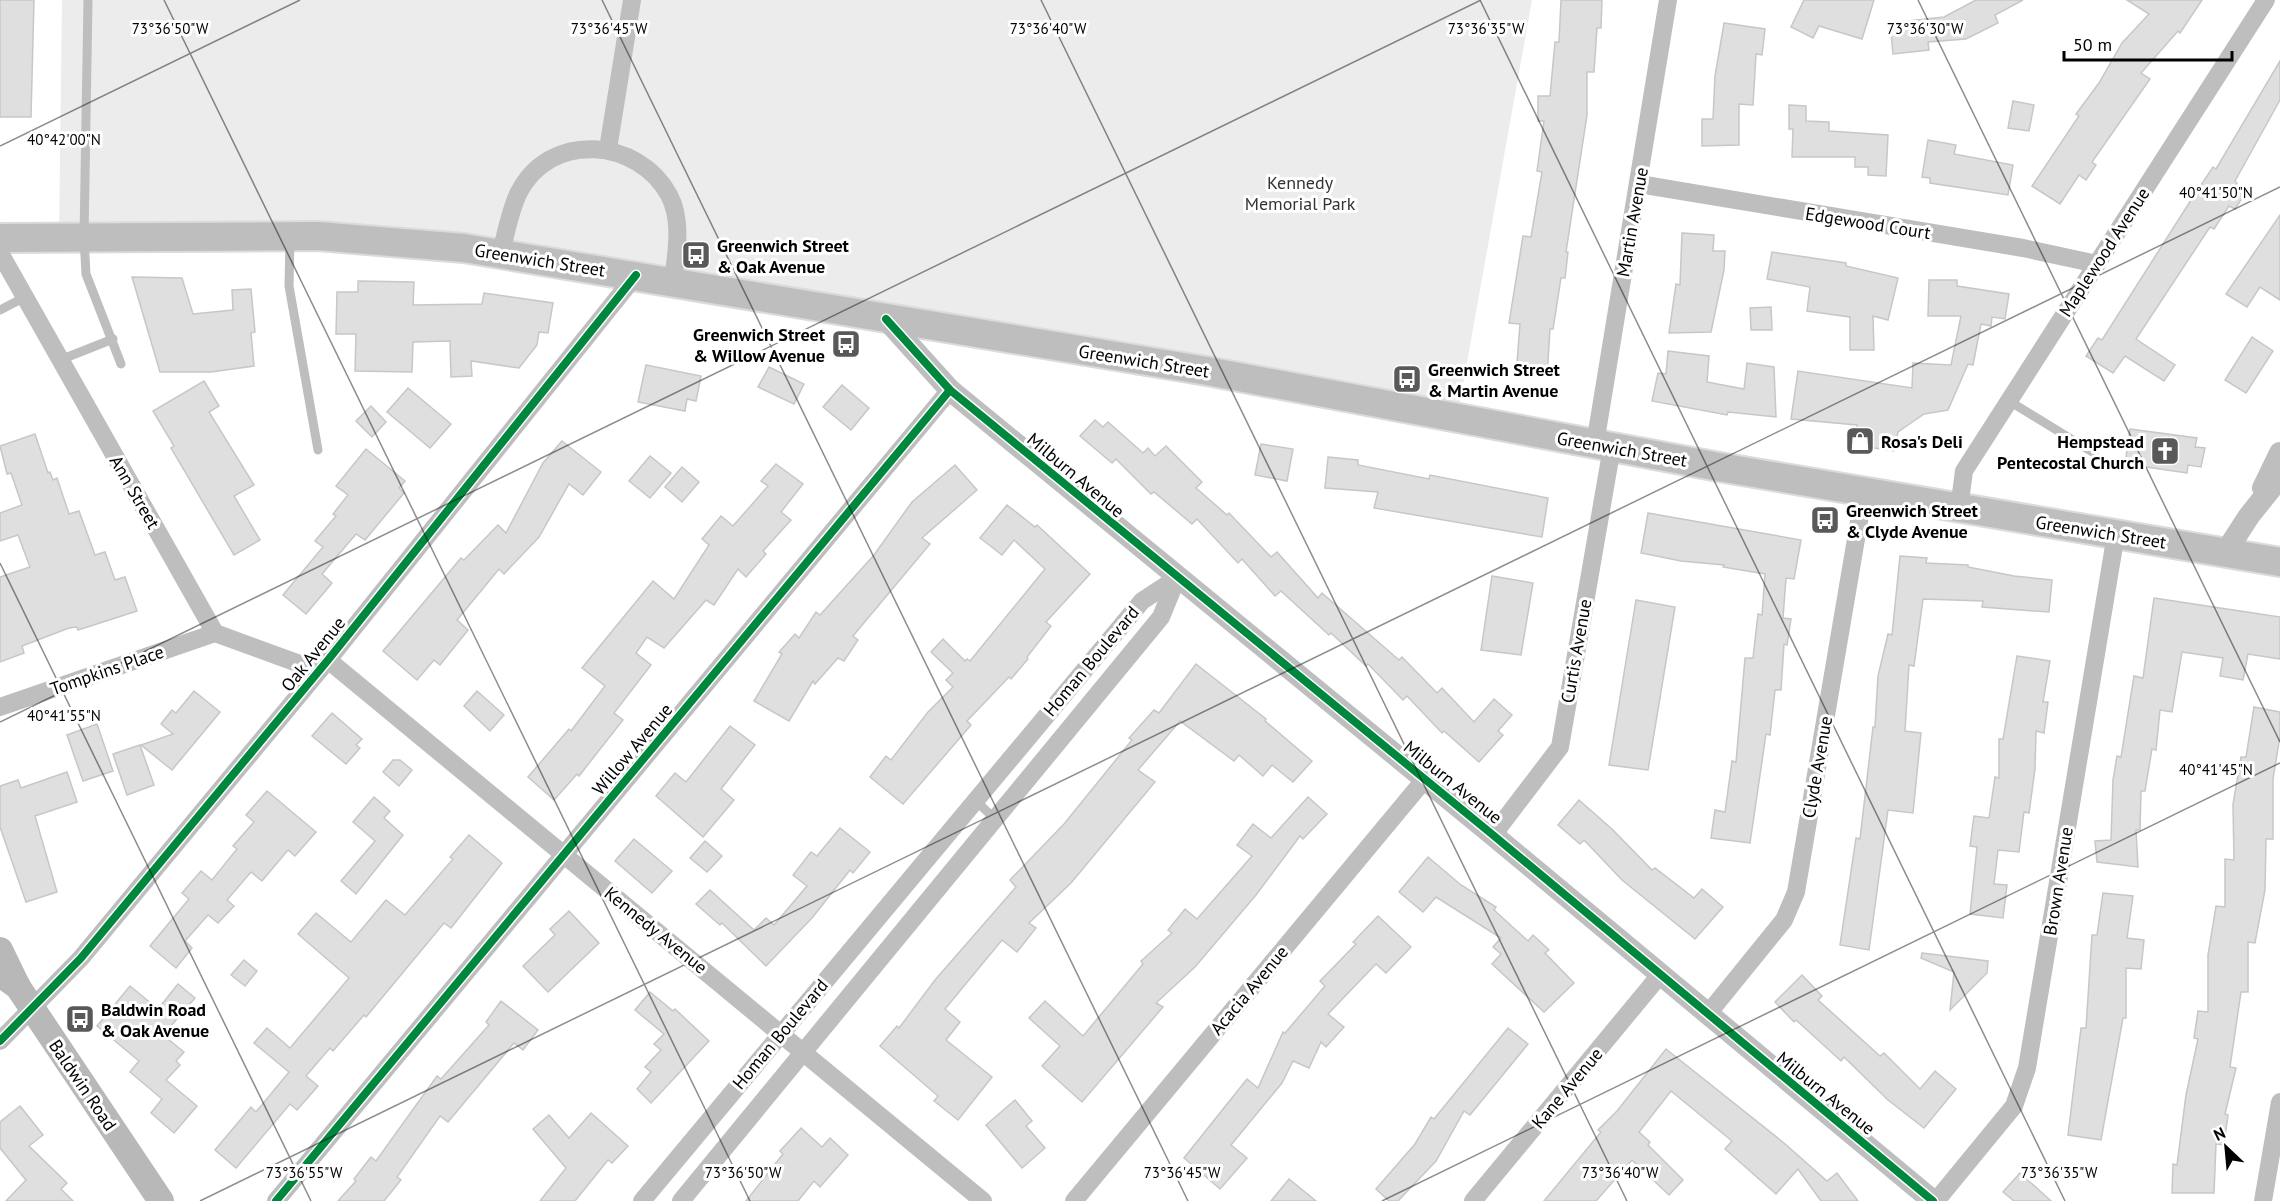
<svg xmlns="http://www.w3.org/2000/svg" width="2280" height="1201" font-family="'PT Sans',sans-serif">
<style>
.green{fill:#ececec}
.building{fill:#dfdfdf;stroke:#c7c7c7;stroke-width:1.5}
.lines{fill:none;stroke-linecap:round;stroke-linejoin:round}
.primary-casing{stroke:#dbdbdb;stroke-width:32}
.service{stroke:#bebebe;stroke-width:9}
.minor{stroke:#bebebe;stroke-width:18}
.tertiary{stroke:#bebebe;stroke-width:22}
.secondary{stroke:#b8b8b8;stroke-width:26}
.primary{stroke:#bebebe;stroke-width:28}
.cycleway-casing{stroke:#fff;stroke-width:11}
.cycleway{stroke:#00873e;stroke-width:8}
.ticks{fill:none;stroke:#000;stroke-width:1.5;stroke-opacity:0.45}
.labels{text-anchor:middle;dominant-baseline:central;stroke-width:6;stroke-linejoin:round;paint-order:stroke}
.park-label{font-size:18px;fill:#333;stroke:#fff}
.street-label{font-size:18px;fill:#000;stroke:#fff}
.poi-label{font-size:18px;font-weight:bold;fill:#000;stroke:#fff;text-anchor:start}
.ticks-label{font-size:15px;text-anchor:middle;fill:#000;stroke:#fff;stroke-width:6;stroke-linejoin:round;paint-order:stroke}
</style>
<rect width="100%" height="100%" fill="#fff"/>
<path class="green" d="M62,0H1532L1457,418L464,248L59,238Z"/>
<g class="building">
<path d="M0,0H34L31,117H0Z"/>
<path d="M1561,0H1602L1601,28H1597L1594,72H1587V115L1566,252H1568L1565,278H1561L1553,329H1550L1547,377L1516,375L1520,324L1509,323L1523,236L1531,237L1542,172L1537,171L1544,121H1538V96H1550L1555,42H1559Z"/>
<path d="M1804,0H1874L1862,39L1819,26L1813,38L1791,27Z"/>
<path d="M1976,0H2023L1995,15L1998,23L1966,39L1928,42L1929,50L1893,54L1890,23L1944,17Z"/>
<path d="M2127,0H2202L2180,33L2178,31L2141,73L2150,79L2092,162L2096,165L2086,180L2079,175L2060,204L2032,186L2079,116L2076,114L2099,83L2122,43L2149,14Z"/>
<path d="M1724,23L1765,29L1762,55L1756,54L1753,105L1739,104V145L1702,146V119H1713L1715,76Z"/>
<path d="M2280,61V100L2235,181L2237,183L2234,188L2244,195L2235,209L2229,206L2214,229L2210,227L2136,339L2175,365L2164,381L2125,356L2113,373L2086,356L2098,338L2102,340L2191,200L2213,167L2216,169Z"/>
<path d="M2013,101L2034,105L2029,131L2008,128Z"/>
<path d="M1789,105L1806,106V121L1829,122V131L1888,135L1886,176L1868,175V167H1855V157H1792L1793,129H1789Z"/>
<path d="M1928,140L1956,145L1954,154L2013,165L2008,195L1930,183V178L1922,177Z"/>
<path d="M2280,215V300L2260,287L2247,307L2226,294Z"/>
<path d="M1682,233L1714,235L1713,251H1725L1724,270L1711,332L1669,333L1676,284L1680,285Z"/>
<path d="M1772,252L1846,263V266L1898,278L1888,320L1873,316L1874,350H1850V317L1807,311L1810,287L1767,279Z"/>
<path d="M132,277L182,278L193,314L233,310L232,290L251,289L255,332L251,333L254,366L211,372H160Z"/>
<path d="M1929,280H1957V286L2009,294L2005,319L1992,317L1991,326L1981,324L1973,365L1968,364L1948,410L1924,414L1898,432L1894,451L1854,445L1857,425L1791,419L1798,371L1912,388L1913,363L1951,365L1961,316H1928Z"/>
<path d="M358,281L414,282L413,305L482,304L484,293L553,303L548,333L539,332L537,345L519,368L471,361L472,376L451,377L450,341L413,342L412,372L355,371L356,334H336L337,292H358Z"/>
<path d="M1771,307L1772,330H1751L1750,308Z"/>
<path d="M2252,337L2273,351L2246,393L2225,380Z"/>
<path d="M1668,351L1709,356L1707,382L1744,389L1747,363L1774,367L1776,417L1728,412L1727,415L1652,401L1658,373L1666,374Z"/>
<path d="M646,365L701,376L696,401L687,399L685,411L638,402Z"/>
<path d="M769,367L804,384L794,404L758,387Z"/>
<path d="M204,381L219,406L209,412L254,485L234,496L260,540L234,555L171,448L174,446L153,411Z"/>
<path d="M842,385L869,408L851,430L823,407Z"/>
<path d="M408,388L451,424L430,448L387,412Z"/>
<path d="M371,406L386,422L372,437L356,421Z"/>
<path d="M1095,420L1103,427L1108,422L1143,453L1148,448L1155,456L1166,446L1202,482L1196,488L1227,515L1229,513L1271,557L1277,552L1318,598L1322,593L1399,660L1402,657L1437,693L1442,688L1474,722L1494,699L1512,715L1498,731L1503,735L1479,762L1444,731L1442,733L1407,696L1403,700L1368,664L1366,666L1331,633L1329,635L1281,591L1275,596L1242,559L1238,563L1197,519L1192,524L1154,492L1151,494L1116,459L1112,463L1080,436Z"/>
<path d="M2130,429L2197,438L2195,447L2205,448L2201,467L2188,465L2187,473L2125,464Z"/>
<path d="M35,434L48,473L50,472L53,480L57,478L69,514L79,511L95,555L105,552L115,580L125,577L137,611L78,630L77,627L69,628L22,646L24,653L0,662V577L30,567L18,535L0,541V513L22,505L11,473L7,474L0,446Z"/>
<path d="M562,441L601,472L583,495L569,484L539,537L504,574L499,569L457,620L468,630L440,665L434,660L417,680L383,651L461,558L464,560L498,525L506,533L543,463Z"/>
<path d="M1261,444L1293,449L1287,481L1255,475Z"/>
<path d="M366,449L405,481L399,488L404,493L365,540L356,534L322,574L332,583L306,614L283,595L323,547L315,541L336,516L333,514L348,495L336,486Z"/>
<path d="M650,456L671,473L650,498L629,481Z"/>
<path d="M1328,457L1358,460V465L1429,479L1430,475L1548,498L1542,537L1374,508L1378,492L1325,488Z"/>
<path d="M776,464L803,484L781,512L791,520L763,551L766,554L746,577L738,569L714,605L706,600L664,648L647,637L636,653L651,665L614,713L623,720L579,776L577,774L554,800L528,777L569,729L571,731L605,686L582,668L653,581L674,599L709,545L702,539L721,516L733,526L768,486L761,481Z"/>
<path d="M955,465L977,490L922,538L930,544L853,636L858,640L844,661L838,658L815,684L813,681L789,721L754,701L782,654L779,652L795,634L799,638L816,612L820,615L874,555L912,502Z"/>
<path d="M682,467L699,482L682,502L665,487Z"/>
<path d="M1007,505L1035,527L1037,525L1090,574L1046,622L1051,626L1027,657L1028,659L1011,679L1009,677L967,721L971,725L903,804L870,777L886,756L891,760L928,712L953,687L946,680L953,673L931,652L943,639L965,661L967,659L970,661L1045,569L1014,540L1002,555L980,538Z"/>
<path d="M1648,513L1801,540L1794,579L1786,578L1783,618L1791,619L1787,645L1784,644L1781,690H1775L1770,735L1766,734L1750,843L1711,838L1715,810L1725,812L1732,761L1736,762L1745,658H1753L1758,614L1762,615L1765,574L1723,567L1724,565L1681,561L1641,553Z"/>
<path d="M1900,556L1927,558L1926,563L1968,565V567L2014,576L2052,580L2049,612L1982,607L1983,601L1923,599L1914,666L1909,665L1905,731L1921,733L1913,813L1888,810L1869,950L1840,945L1856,838L1860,839L1873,727H1875L1878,676L1888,634L1892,635Z"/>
<path d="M1492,576L1533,583L1521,655L1481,650Z"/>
<path d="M2154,598L2280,617V659L2248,654L2243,680L2220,676L2223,658L2182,652L2172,712L2160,710L2156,750L2152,749L2145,791H2141L2140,830H2136L2138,867L2097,862L2095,841L2111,840L2113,780L2117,756L2121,757L2134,676L2143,678Z"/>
<path d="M1636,600L1675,607L1648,770L1609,765Z"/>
<path d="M2017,656L2050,661L2043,702H2048L2044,733L2036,731L2035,769L2029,813L2024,812L2019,852L1998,850L1994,884L2007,885L2003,918L1970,914L1977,847L1970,846L1974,816L1989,818L1995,777L1999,778V739H2003Z"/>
<path d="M1196,664L1266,719L1265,721L1312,761L1293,782L1272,765L1263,776L1239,755L1234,761L1180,721L1138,770L1155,782L1071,883L1029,923L1036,928L1017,952L1002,940L945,1009L960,1022L946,1040L992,1077L958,1120L934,1101L938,1096L880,1046L897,1026L899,1028L935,980L1016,887L1010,880L1064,824L1132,740L1129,738L1154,710L1159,713Z"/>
<path d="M194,691L220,712L172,770L141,745L173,734L161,724L172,710L176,713Z"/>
<path d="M477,691L504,715L490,731L464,706Z"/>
<path d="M2254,707L2280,712V736L2273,779V839H2266L2265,890L2255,943L2248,942V992H2241L2230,1067L2236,1068L2225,1114L2228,1115L2224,1145L2216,1144L2214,1193H2172L2173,1164L2177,1165L2186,1095L2198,1039L2194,1038L2198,1011L2208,1012V955L2216,906L2225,907V859L2234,860L2233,804L2241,757H2246Z"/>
<path d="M332,713L362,739L356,745L360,748L346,764L312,736Z"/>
<path d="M97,724L113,771L83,781L67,735Z"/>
<path d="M730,726L755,745L721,789L734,800L703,837L656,796L675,773L686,782Z"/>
<path d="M140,745L154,785L127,795L113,754Z"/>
<path d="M393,760H400L412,770L399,786L383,772Z"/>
<path d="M67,772L77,802L35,816L57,892L26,902L0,827V786L18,780L21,788Z"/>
<path d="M267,791L316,832L295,856L288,850L262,881L251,872L227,900L234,906L218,923L208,915L185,941L192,948L176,968L150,946L189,899L182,893L201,871L212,880L237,849L233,846L254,822L246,815Z"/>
<path d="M374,797L390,811L384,818L403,835L356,894L341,881L375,841L353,822Z"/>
<path d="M1308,797L1327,814L1303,839L1300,836L1256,895L1195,967L1156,1003L1163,1007L1082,1102L1042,1066L1060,1046L1029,1018L1045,1001L1083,1036L1143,964L1141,961L1172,933L1168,930L1185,909L1197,919L1252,856L1237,845L1253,824L1271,838Z"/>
<path d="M1579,800L1613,830L1652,870L1655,868L1694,898L1702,889L1723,907L1695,939L1622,880L1584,840L1580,844L1558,825Z"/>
<path d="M840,828L870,852L853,873L850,870L812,918L766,966L722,923L720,925L696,904L710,890L754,930L766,918L774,925L807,886L793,875L811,852L817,856Z"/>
<path d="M469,835L502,863L451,928L444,923L366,1017L364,1015L333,1051L330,1048L306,1076L318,1086L297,1110L290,1104L236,1168L215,1150L251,1107L256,1112L289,1072L254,1043L267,1028L290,1048L349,978L298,934L316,913L351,942L386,900L405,915L453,859L450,857Z"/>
<path d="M634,839L672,871L652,893L615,861Z"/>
<path d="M705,841L722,856L707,872L690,858Z"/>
<path d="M1428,857L1461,885L1496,907L1494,910L1528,941L1533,935L1549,950L1545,953L1574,983L1544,1012L1492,964L1501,954L1493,947L1501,938L1436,897L1423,912L1399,892Z"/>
<path d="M2103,893L2133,896L2127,938L2144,940L2141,969L2126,968V1018H2123L2101,1140L2068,1135L2081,1028H2086L2092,935H2097Z"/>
<path d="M569,911L599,943L548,992L523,966L555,935L550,929Z"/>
<path d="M1378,916L1411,947L1386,973L1376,964L1328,1014L1344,1027L1326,1047L1321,1042L1309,1068L1293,1061L1282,1083L1231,1145L1247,1158L1220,1189L1184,1158L1247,1079L1258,1088L1283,1032L1285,1033L1325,986L1320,981L1356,944L1353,942Z"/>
<path d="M1922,953L1988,961L1987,973L1950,1010L1954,972L1921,958Z"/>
<path d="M244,960L257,971L245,986L231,975Z"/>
<path d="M1802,975L1822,996L1818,1000L1880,1056L1884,1053L1920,1089L1935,1071L1956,1089L1924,1128L1888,1100L1844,1057L1841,1061L1796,1020L1794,1022L1775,1002Z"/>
<path d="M178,984L195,998L163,1035L184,1052L176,1061L180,1065L166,1080L197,1106L174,1133L151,1113L162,1099L130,1072L139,1061L97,1026L130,986L158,1009Z"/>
<path d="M650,992L673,1011L675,1009L709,1041L651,1103L637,1089L651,1072L645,1067L661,1050L654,1044L664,1034L635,1010Z"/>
<path d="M501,1001L538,1030L523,1050L514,1043L448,1122L440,1116L397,1177L401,1180L384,1201H338L356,1181L354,1179L371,1157L376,1161L437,1076L441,1079L489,1025L486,1022Z"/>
<path d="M1508,1028L1528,1044L1470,1115L1464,1111L1436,1161L1398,1201H1389L1376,1189L1415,1144L1431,1117L1434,1119Z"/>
<path d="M1666,1049L1784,1143L1827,1181L1837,1173L1858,1201H1821L1798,1169L1776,1194L1725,1149L1732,1141L1671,1091L1639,1132L1650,1142L1648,1145L1683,1180L1669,1195L1632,1160L1596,1201H1544L1601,1132L1598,1130L1617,1111Z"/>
<path d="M1015,1100L1032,1121L1026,1126L1045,1148L1022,1168L986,1125Z"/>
<path d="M20,1106L43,1135L29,1146L67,1183L61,1189L73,1201H6L26,1180L0,1148V1122Z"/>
<path d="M591,1113L628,1146L612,1163L608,1160L575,1201H540L566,1168L533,1129L549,1115L569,1138Z"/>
<path d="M801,1128L822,1147L830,1138L848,1155L820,1187L814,1181L798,1201H746L783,1154L780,1151Z"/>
<path d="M2020,1173L2051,1201H2014L2003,1192Z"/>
<path d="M1289,1179L1316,1201H1271Z"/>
</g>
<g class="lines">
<g class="primary-casing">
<path id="primary" d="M0,238L318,236L464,248L1207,371L1719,467L2280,562"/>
</g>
<g class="service">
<path d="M88,0L84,238L86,274L121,364"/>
<path d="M290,238L289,286L318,450"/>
<path d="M0,310L25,297"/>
<path d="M60,360L113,339"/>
<path d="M2009,401L2094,453"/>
<path d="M975,800L995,819"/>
</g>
<g class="minor">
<path d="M608,149L632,0"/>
<path d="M1639,184L2023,248L2097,264"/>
<path d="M0,253L215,633L319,671"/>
<path d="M501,253C506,233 510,210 519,192C551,130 639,139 669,195C683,221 676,254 673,281"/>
<path d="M1595,444L1668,0"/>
<path d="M1959,509L1964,471L2266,0"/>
<path d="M328,660L983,1201"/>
<path d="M0,707L215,633"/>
<path d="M1493,835L1560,747L1612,447"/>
<path d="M1707,1015L1784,920L1796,892L1864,492"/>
<path d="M0,1041L81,958L328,660L636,275"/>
<path d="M276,1201L950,390"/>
<path d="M642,1201L1142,601L1177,578"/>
<path d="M681,1201L1161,617L1177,578"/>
<path d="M1074,1201L1425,779"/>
<path d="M1473,1201L1660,975"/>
<path d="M1936,1201L2014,1106L2027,1068L2116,534"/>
<path d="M2263,1201L2280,1102"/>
</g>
<g class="tertiary">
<path d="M886,319L950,390L1493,835L1933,1201"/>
<path d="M2263,488L2280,453"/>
<path d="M2225,553L2249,516L2280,477"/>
</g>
<g class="secondary">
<path d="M0,950L18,987"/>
<path d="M0,974L18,987L161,1201"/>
</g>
<use href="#primary" class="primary"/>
<g class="cycleway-casing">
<g id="cycleway">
<path d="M886,319L950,390L1493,835L1933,1201"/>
<path d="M0,1041L81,958L328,660L636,275"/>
<path d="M276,1201L950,390"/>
</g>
</g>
<use href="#cycleway" class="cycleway"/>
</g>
<path class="ticks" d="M164,0L750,1201M602,0L1188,1201M1041,0L1627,1201M1480,0L2065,1201M1918,0L2280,742M0,146L300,0M0,563L311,1201M0,722L1481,0M200,1201L2280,187M1382,1201L2280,763"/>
<defs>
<g id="bus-square" transform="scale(1.5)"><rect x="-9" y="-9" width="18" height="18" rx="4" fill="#595959" stroke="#fff"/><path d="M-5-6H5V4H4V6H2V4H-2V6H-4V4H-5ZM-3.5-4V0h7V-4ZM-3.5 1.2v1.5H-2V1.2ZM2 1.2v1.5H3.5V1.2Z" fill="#fff"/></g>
<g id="shop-square" transform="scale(1.5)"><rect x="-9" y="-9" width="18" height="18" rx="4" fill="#595959" stroke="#fff"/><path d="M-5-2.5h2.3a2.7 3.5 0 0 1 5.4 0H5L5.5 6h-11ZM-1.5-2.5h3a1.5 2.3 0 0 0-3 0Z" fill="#fff"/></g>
<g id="church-square" transform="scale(1.5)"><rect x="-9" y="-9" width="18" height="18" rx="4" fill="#595959" stroke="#fff"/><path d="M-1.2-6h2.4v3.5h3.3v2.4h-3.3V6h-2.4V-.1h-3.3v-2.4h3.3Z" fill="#fff"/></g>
</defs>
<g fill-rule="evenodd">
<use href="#bus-square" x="696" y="255"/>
<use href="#bus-square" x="846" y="344"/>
<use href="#bus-square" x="1407" y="379"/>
<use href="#shop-square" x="1860" y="441"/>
<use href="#church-square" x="2165" y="451"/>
<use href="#bus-square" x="1825" y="520"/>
<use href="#bus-square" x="80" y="1019"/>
</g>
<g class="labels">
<g class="park-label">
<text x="1300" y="182">Kennedy<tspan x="1300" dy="21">Memorial Park</tspan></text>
</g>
<g class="street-label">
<text transform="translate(1632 222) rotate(-80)">Martin Avenue</text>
<text transform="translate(1868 223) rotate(9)">Edgewood Court</text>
<text transform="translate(2104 252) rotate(-57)">Maplewood Avenue</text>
<text transform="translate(540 260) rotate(9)">Greenwich Street</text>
<text transform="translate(1144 361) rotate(9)">Greenwich Street</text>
<text transform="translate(1622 449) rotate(10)">Greenwich Street</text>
<text transform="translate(1076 475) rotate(40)">Milburn Avenue</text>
<text transform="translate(135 492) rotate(60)">Ann Street</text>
<text transform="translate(2101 532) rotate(9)">Greenwich Street</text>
<text transform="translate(1576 651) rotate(-80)">Curtis Avenue</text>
<text transform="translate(313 654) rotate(-51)">Oak Avenue</text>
<text transform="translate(1091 661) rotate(-50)">Homan Boulevard</text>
<text transform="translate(107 670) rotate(-19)">Tompkins Place</text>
<text transform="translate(632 749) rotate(-50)">Willow Avenue</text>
<text transform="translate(1817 767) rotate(-80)">Clyde Avenue</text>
<text transform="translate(1453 782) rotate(39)">Milburn Avenue</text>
<text transform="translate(2058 881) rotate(-81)">Brown Avenue</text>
<text transform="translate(656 930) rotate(39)">Kennedy Avenue</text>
<text transform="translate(1249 990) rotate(-50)">Acacia Avenue</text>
<text transform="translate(780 1034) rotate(-50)">Homan Boulevard</text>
<text transform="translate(83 1085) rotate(56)">Baldwin Road</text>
<text transform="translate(1567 1088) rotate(-50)">Kane Avenue</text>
<text transform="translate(1826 1093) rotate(39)">Milburn Avenue</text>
</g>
<g class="poi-label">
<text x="717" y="245">Greenwich Street<tspan x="717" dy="21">&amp; Oak Avenue</tspan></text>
<text x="825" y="334" text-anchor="end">Greenwich Street<tspan x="825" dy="21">&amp; Willow Avenue</tspan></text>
<text x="1428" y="369">Greenwich Street<tspan x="1428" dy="21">&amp; Martin Avenue</tspan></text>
<text x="1881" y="441">Rosa's Deli</text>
<text x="2144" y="441" text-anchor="end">Hempstead<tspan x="2144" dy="21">Pentecostal Church</tspan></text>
<text x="1846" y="510">Greenwich Street<tspan x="1846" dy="21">&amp; Clyde Avenue</tspan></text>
<text x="101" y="1009">Baldwin Road<tspan x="101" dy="21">&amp; Oak Avenue</tspan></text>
</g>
</g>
<g class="ticks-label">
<text x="170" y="34">73°36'50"W</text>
<text x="609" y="34">73°36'45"W</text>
<text x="1048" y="34">73°36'40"W</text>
<text x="1486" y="34">73°36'35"W</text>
<text x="1925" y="34">73°36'30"W</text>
<text x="64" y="145">40°42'00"N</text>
<text x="2216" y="198">40°41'50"N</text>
<text x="64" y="721">40°41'55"N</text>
<text x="2216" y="775">40°41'45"N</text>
<text x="304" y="1178">73°36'55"W</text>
<text x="743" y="1178">73°36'50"W</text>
<text x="1182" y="1178">73°36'45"W</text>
<text x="1620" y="1178">73°36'40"W</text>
<text x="2059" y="1178">73°36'35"W</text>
</g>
<g transform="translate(2226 1147) rotate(334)" stroke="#ffffff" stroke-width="4.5" paint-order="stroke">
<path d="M0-4.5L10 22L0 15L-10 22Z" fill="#000000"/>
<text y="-9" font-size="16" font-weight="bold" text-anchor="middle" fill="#000000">N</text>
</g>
<path d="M2064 51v9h168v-9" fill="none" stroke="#000000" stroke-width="3"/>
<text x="2073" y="51" font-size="18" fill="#000000" stroke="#ffffff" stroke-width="4.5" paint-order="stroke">50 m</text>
</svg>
